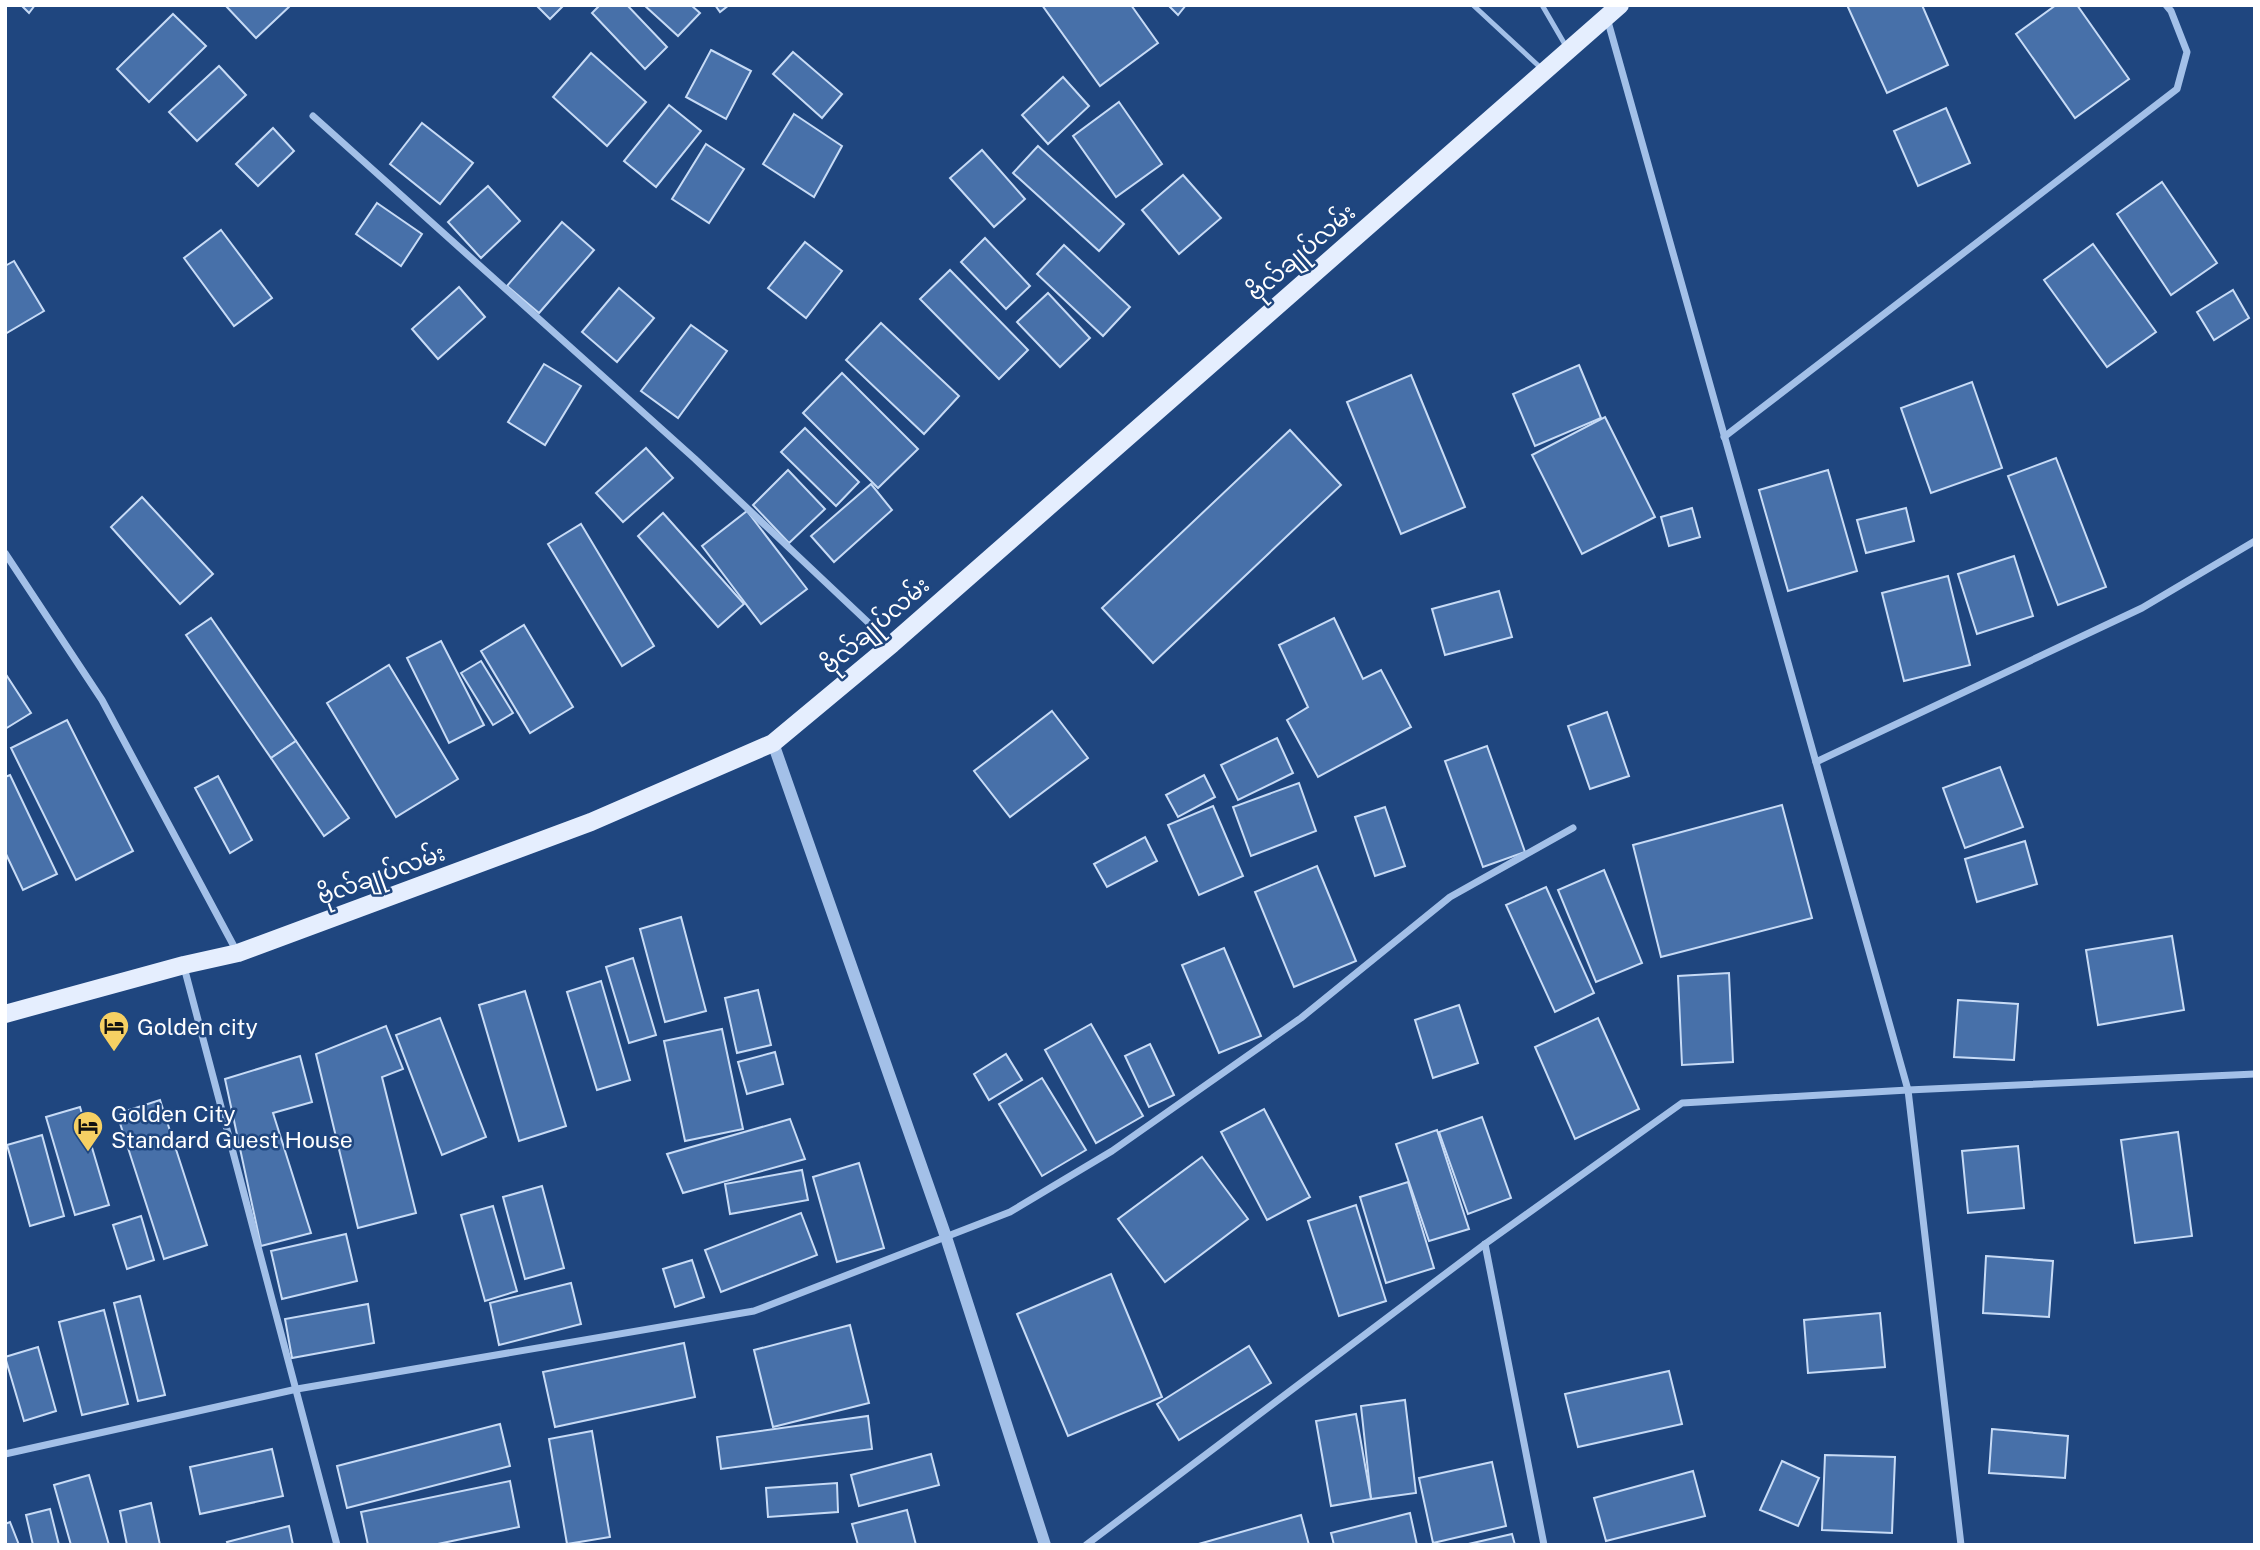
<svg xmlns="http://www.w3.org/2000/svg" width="2260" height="1550" font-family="'Public Sans','Noto Sans Myanmar',sans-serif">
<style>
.building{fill:#4770a9;stroke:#c7dbf6;stroke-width:2}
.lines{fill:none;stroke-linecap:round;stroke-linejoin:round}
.service{stroke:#a3c0e8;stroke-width:5}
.minor{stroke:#a3c0e8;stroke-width:7}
.tertiary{stroke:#a3c0e8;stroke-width:12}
.primary{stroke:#e5eefe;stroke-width:18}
.labels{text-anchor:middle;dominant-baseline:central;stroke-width:5;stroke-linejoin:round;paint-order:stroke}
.street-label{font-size:23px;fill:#fff;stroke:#1f467f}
.poi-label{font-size:23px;fill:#fff;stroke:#1f467f;text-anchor:start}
</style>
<rect width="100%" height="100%" fill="#1f467f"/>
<g class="building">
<path d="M21,5H35L29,13Z"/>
<path d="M225,5H291L256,38Z"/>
<path d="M536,5H564L550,19Z"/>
<path d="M600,5H627L667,47L645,69L592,13Z"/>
<path d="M644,5H691L700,13L678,36Z"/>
<path d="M715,5H729L720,12Z"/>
<path d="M1042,5H1131L1158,43L1100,86Z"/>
<path d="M1168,5H1186L1178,15Z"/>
<path d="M1847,5H1922L1948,65L1887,93Z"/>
<path d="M2056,5H2077L2129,79L2075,118L2016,34Z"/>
<path d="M173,14L206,46L149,102L117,69Z"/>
<path d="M711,50L751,71L726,119L686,97Z"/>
<path d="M793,52L842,94L822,118L773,74Z"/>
<path d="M591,53L646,102L607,146L553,97Z"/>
<path d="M219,66L246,95L197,141L169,112Z"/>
<path d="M1063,77L1089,106L1048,144L1022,115Z"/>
<path d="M1119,102L1162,164L1116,197L1073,136Z"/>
<path d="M669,105L701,131L656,187L624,161Z"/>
<path d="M1946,108L1970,163L1918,186L1894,131Z"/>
<path d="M794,114L842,146L814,197L763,164Z"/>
<path d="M422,123L473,163L440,204L390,164Z"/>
<path d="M273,128L294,151L258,186L236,164Z"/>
<path d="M706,144L744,169L709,223L672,199Z"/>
<path d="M1038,146L1124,224L1099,251L1013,173Z"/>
<path d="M982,150L1025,199L994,227L950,178Z"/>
<path d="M1183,175L1221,218L1179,254L1142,210Z"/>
<path d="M2162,182L2217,263L2171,295L2117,214Z"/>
<path d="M488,186L520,221L481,258L448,222Z"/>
<path d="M377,203L422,234L401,266L356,234Z"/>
<path d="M562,222L594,250L539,313L507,286Z"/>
<path d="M221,230L272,298L234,326L184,258Z"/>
<path d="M985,238L1030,286L1006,309L961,262Z"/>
<path d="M805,242L842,271L806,318L768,288Z"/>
<path d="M2093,244L2156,332L2107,367L2044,280Z"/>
<path d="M1064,245L1130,307L1103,336L1037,274Z"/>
<path d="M14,261L44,311L5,334V266Z"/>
<path d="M950,270L1028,350L999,379L920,299Z"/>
<path d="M459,287L485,317L438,359L412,329Z"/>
<path d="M619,288L654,318L617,362L582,332Z"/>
<path d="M2233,290L2249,318L2214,340L2197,312Z"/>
<path d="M1048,293L1090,338L1060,367L1017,322Z"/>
<path d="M881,323L959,396L924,434L846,360Z"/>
<path d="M691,325L727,351L678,418L641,391Z"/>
<path d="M544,364L581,386L545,445L508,422Z"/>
<path d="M1579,365L1601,418L1535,446L1513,394Z"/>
<path d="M842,373L918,449L878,488L803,413Z"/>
<path d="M1411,375L1465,507L1401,534L1347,402Z"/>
<path d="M1972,382L2002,468L1931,493L1901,408Z"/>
<path d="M1605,417L1655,517L1582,554L1532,455Z"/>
<path d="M805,428L859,482L836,506L781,452Z"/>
<path d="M1290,430L1341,485L1153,663L1102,608Z"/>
<path d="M646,448L673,478L623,522L596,493Z"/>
<path d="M2056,458L2106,587L2058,605L2008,476Z"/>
<path d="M788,470L825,509L789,543L753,505Z"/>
<path d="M1828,470L1857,571L1788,591L1759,490Z"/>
<path d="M871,484L892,510L834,562L811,536Z"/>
<path d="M142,497L213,574L180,604L111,527Z"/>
<path d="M1692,508L1700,537L1669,546L1661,517Z"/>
<path d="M1906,508L1914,541L1866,553L1857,520Z"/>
<path d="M747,511L807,589L761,624L702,546Z"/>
<path d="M663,513L744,604L718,627L638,536Z"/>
<path d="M581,524L654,646L622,666L548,544Z"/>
<path d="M2014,556L2033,616L1977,634L1958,574Z"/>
<path d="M1948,576L1970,665L1904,681L1882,593Z"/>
<path d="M1499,591L1512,637L1445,655L1432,609Z"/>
<path d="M211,618L296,741L271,758L186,635Z"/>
<path d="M1334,618L1363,679L1381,670L1411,727L1318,777L1287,720L1308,707L1279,645Z"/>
<path d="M524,625L573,707L530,733L481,651Z"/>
<path d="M441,641L484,725L449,743L407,658Z"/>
<path d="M481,661L513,713L493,725L461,673Z"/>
<path d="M389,665L458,779L396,817L327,703Z"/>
<path d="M5,673L31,713L5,729Z"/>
<path d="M1052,711L1088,758L1010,817L974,771Z"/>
<path d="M1607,712L1629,776L1590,789L1568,726Z"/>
<path d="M67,720L133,851L76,880L11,748Z"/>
<path d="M1277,738L1293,773L1238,800L1221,765Z"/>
<path d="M296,741L349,818L324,836L271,758Z"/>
<path d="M1487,746L1525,852L1483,867L1445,761Z"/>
<path d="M2000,767L2023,827L1965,848L1943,788Z"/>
<path d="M10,775L57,874L23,890L5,852V777Z"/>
<path d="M1204,775L1215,797L1178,817L1166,795Z"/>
<path d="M218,776L252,840L230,853L195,788Z"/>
<path d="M1299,783L1316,831L1251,856L1233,807Z"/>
<path d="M1782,805L1812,918L1661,957L1633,845Z"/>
<path d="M1213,806L1243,876L1199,895L1168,825Z"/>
<path d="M1385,807L1405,866L1375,876L1355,817Z"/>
<path d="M1145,837L1157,861L1107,887L1094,864Z"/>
<path d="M2025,841L2037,884L1977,902L1965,859Z"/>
<path d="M1317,866L1356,961L1294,987L1255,892Z"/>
<path d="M1604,870L1642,963L1596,982L1558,890Z"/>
<path d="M1546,887L1594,993L1555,1012L1506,905Z"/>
<path d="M681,917L706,1011L665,1022L640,929Z"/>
<path d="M2172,936L2184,1010L2098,1025L2086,950Z"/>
<path d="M1224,948L1261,1036L1219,1053L1182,965Z"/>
<path d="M633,958L656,1035L629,1043L606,967Z"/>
<path d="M1729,973L1733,1062L1682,1065L1678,976Z"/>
<path d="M601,981L630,1080L597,1090L567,992Z"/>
<path d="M758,990L771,1045L737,1053L725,998Z"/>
<path d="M525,991L566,1126L519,1141L479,1005Z"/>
<path d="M1958,1000L2018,1004L2014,1060L1954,1057Z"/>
<path d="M1459,1005L1478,1063L1433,1078L1415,1020Z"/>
<path d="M440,1018L486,1137L442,1155L396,1035Z"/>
<path d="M1598,1018L1639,1109L1575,1139L1535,1047Z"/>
<path d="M1091,1024L1143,1116L1096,1143L1045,1050Z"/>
<path d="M386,1026L403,1069L382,1077L416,1213L358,1228L316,1054Z"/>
<path d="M722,1029L743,1129L685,1141L664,1041Z"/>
<path d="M1150,1044L1174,1095L1149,1107L1125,1056Z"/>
<path d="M775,1052L783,1084L747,1094L738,1062Z"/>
<path d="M1006,1054L1022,1080L989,1100L974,1074Z"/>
<path d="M300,1056L312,1102L273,1113L311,1233L261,1246L225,1079Z"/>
<path d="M1042,1078L1086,1150L1042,1176L999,1104Z"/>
<path d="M160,1100L207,1245L164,1259L117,1114Z"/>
<path d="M80,1107L109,1205L75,1215L46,1117Z"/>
<path d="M1264,1109L1310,1197L1267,1220L1221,1132Z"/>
<path d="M1482,1117L1511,1198L1468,1214L1439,1132Z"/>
<path d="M790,1119L805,1159L683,1193L667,1154Z"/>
<path d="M1437,1130L1469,1229L1429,1241L1396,1144Z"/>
<path d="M2178,1132L2192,1236L2135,1243L2121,1140Z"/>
<path d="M42,1135L64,1216L30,1226L7,1145Z"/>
<path d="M2018,1146L2024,1208L1968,1213L1962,1151Z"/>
<path d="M1202,1157L1248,1219L1165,1282L1118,1219Z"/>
<path d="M859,1163L884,1248L837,1262L813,1177Z"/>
<path d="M802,1170L808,1200L730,1214L725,1184Z"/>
<path d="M1408,1182L1434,1268L1386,1283L1360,1197Z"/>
<path d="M542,1186L564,1268L525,1279L503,1197Z"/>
<path d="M1356,1205L1386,1301L1339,1316L1308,1221Z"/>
<path d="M493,1206L517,1291L485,1301L461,1215Z"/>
<path d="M801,1213L817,1255L721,1292L705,1250Z"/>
<path d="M141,1216L154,1260L127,1269L113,1225Z"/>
<path d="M346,1234L357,1281L282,1299L271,1251Z"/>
<path d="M1986,1256L2053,1261L2049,1317L1983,1313Z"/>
<path d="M692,1260L704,1297L675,1307L663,1269Z"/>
<path d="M1111,1274L1162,1397L1068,1436L1017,1314Z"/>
<path d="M571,1283L581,1324L499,1345L490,1303Z"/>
<path d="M140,1296L165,1395L138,1401L114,1303Z"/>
<path d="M368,1304L374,1343L292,1358L285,1319Z"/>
<path d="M104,1310L128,1404L82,1415L59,1322Z"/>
<path d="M1880,1313L1885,1367L1808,1373L1804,1320Z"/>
<path d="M850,1325L869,1403L773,1427L754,1350Z"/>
<path d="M684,1343L695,1397L555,1427L543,1372Z"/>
<path d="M1249,1346L1271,1383L1179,1440L1157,1404Z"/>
<path d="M38,1347L56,1411L24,1421L5,1357Z"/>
<path d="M1669,1371L1682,1424L1578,1447L1565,1394Z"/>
<path d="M1405,1400L1416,1493L1371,1499L1361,1406Z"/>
<path d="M1356,1414L1371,1499L1331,1506L1316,1421Z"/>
<path d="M868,1416L872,1449L721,1469L717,1437Z"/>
<path d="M500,1424L510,1466L347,1508L337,1466Z"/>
<path d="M1992,1429L2068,1436L2065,1478L1989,1473Z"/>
<path d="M592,1431L610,1537L567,1544L549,1439Z"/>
<path d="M272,1449L283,1496L200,1514L190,1467Z"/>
<path d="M931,1454L939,1485L859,1506L851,1475Z"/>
<path d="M1825,1455L1895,1457L1892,1533L1822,1530Z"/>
<path d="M1782,1461L1819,1478L1798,1526L1760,1510Z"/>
<path d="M1492,1462L1506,1526L1433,1543L1419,1478Z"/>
<path d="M1693,1471L1705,1516L1606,1541L1594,1498Z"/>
<path d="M89,1475L109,1545H71L54,1485Z"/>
<path d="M510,1481L519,1527L433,1545H368L361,1512Z"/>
<path d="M837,1483L838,1512L768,1517L766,1488Z"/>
<path d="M151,1503L160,1545H127L120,1511Z"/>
<path d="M50,1509L59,1545H33L26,1515Z"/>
<path d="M907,1510L916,1545H858L852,1524Z"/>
<path d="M1410,1513L1417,1545H1334L1331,1533Z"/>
<path d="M1301,1515L1309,1545H1195Z"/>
<path d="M10,1522L19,1545H5V1524Z"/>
<path d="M289,1526L293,1545H228L227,1542Z"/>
<path d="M1512,1534L1515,1545H1464Z"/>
</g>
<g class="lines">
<g class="service">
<path d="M1473,5L1542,69"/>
<path d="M1542,5L1567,48"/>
</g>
<g class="minor">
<path d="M1607,18L1908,1090L1961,1545"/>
<path d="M313,116L695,459L891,644"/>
<path d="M1724,437L2177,89L2187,52L2171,11L2166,5"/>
<path d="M5,553L102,700L237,952"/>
<path d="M1816,762L2142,608L2255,541"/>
<path d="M184,967L337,1545"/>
<path d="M1485,1244L1544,1545"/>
<path d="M5,1454L297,1389L754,1311L1010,1212L1112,1151L1301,1018L1450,897L1573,828"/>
<path d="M1086,1545L1485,1244L1682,1103L1908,1090L2255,1074"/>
</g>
<path class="tertiary" d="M773,743L946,1237L1045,1545"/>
<path class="primary" d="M5,1014L184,965L238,953L591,822L773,743L892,644L1620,5"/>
</g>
<defs>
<g id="hotel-pin" transform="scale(1.575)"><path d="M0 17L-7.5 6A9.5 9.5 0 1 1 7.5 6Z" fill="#f6d063" stroke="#1f467f"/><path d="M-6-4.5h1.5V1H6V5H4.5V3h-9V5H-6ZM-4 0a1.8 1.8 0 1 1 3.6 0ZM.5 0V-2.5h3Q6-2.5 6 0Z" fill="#111"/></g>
</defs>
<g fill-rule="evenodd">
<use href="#hotel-pin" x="114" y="1026"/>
<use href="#hotel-pin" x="88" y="1126"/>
</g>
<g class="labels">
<g class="street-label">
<text transform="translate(1301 252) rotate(-41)">ဗိုလ်ချုပ်လမ်း</text>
<text transform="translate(875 625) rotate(-41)">ဗိုလ်ချုပ်လမ်း</text>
<text transform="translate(381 874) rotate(-20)">ဗိုလ်ချုပ်လမ်း</text>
</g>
<g class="poi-label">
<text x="137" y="1026">Golden city</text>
<text x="111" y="1113">Golden City<tspan x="111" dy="26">Standard Guest House</tspan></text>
</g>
</g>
<rect width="2260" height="1550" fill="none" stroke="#ffffff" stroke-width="14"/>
</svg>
